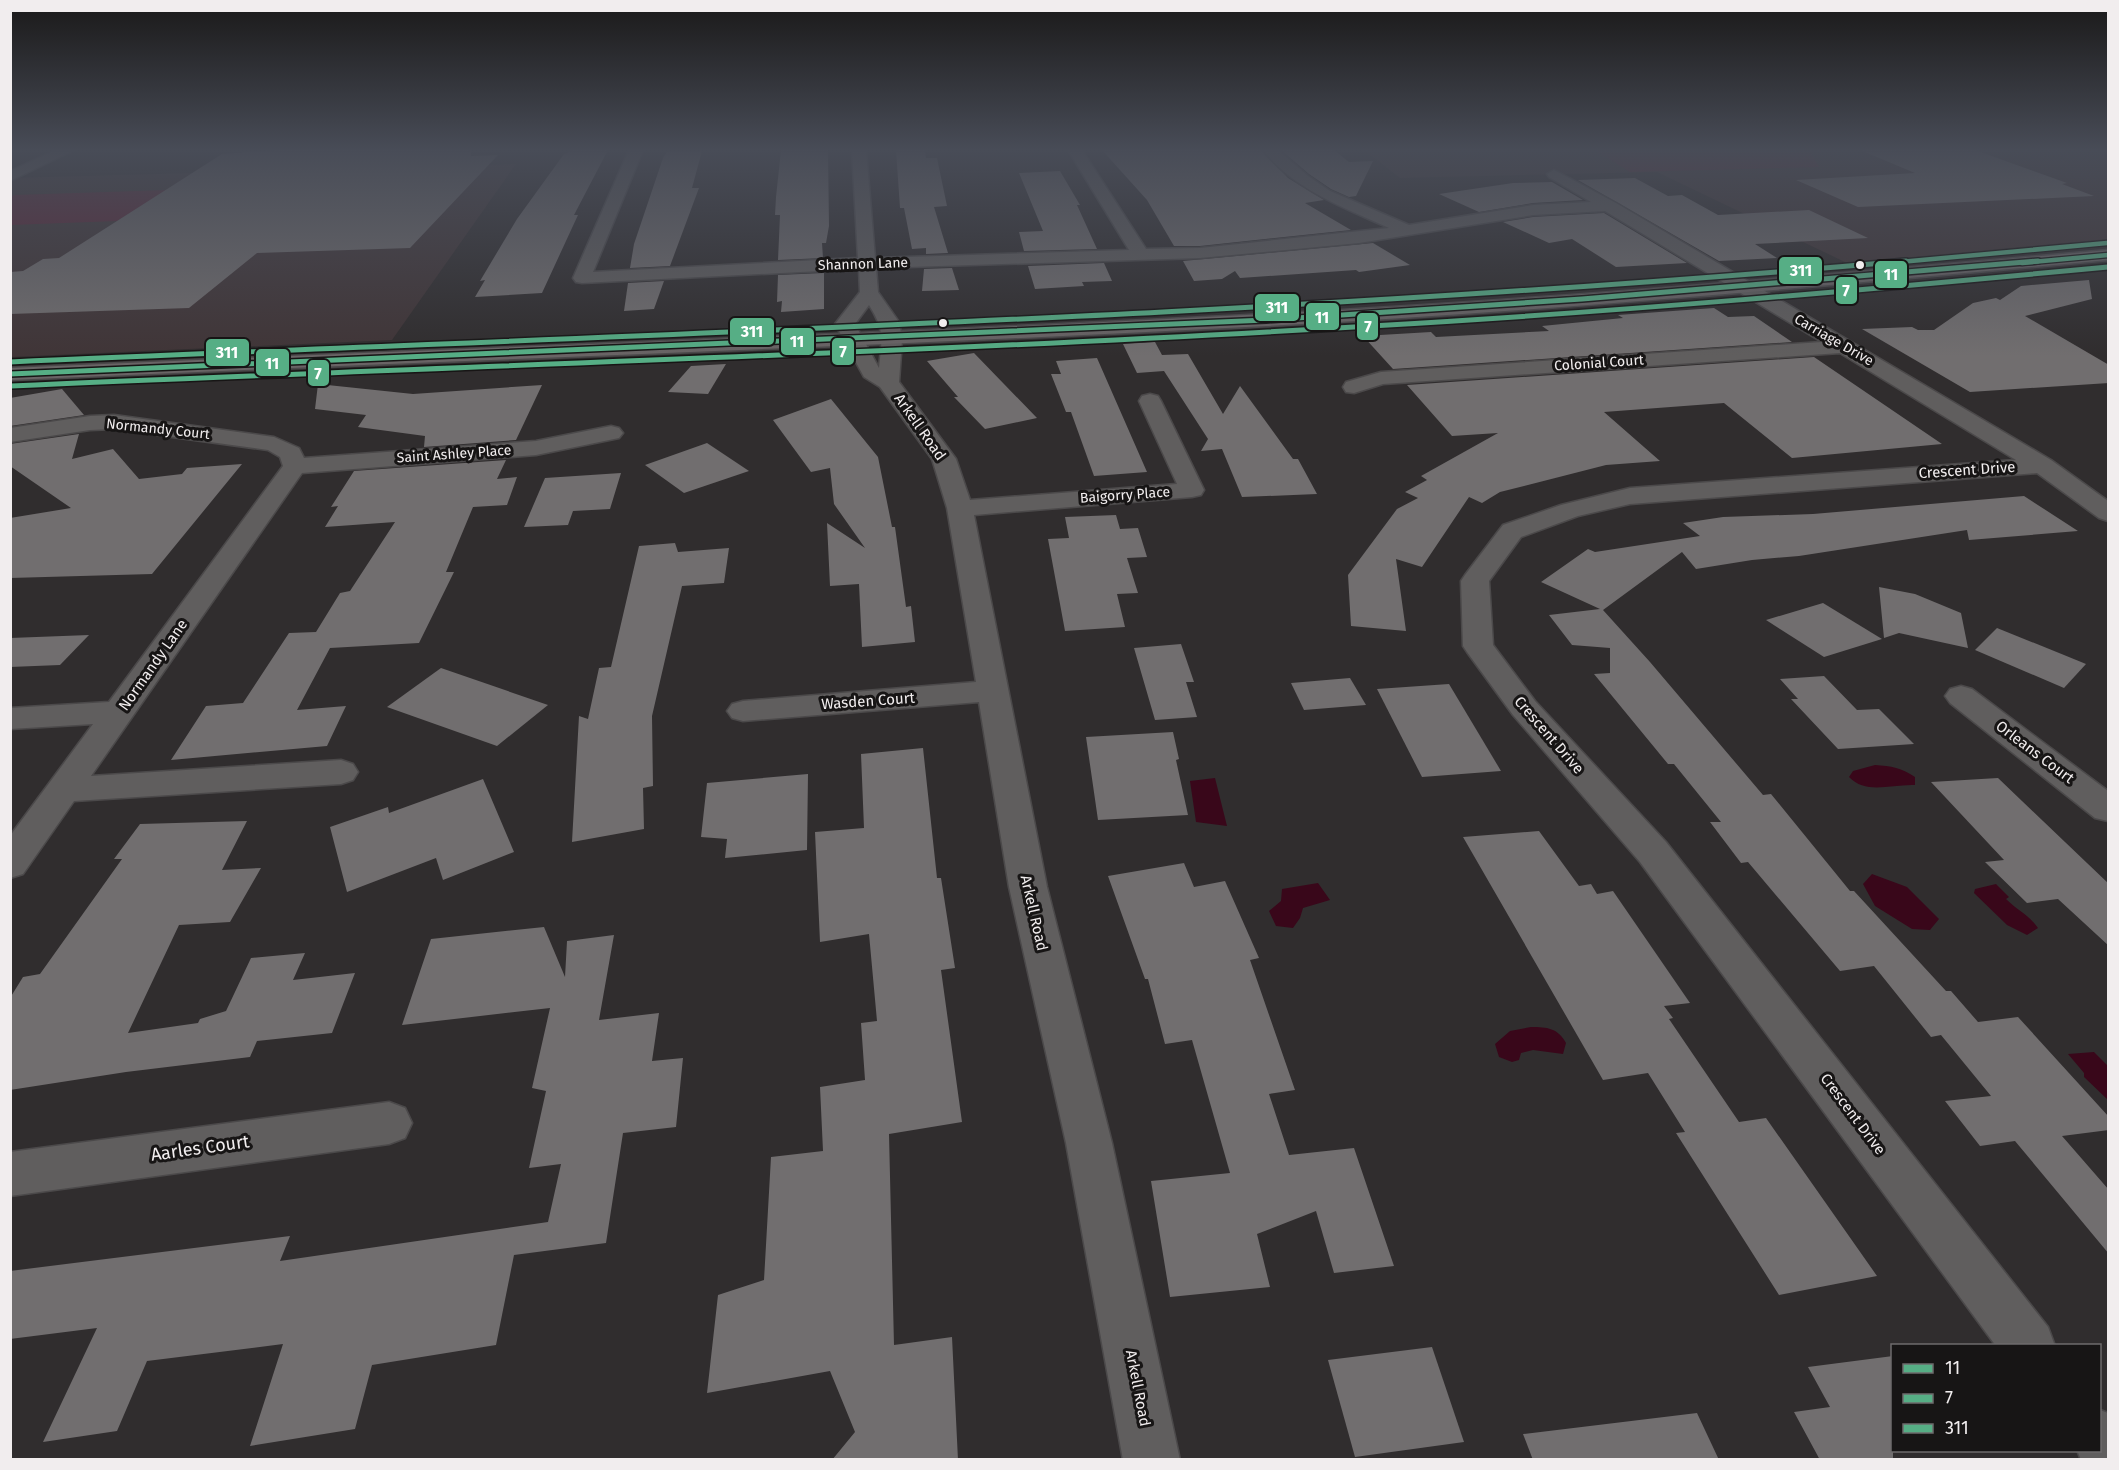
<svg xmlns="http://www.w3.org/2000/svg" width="2119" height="1470" font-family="'Fira Sans',sans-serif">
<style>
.built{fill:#403537}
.green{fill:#5d2336}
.water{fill:#39071a}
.building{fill:#716e6f}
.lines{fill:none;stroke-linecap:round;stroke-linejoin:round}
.minor-casing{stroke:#4b494a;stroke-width:3}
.secondary-casing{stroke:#4b494a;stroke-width:3}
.minor{fill:#605e5e;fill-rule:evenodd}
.secondary{fill:#696465;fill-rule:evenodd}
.bus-1-far1-casing{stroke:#171515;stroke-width:7}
.bus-1-casing{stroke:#171515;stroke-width:8}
.bus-2-casing{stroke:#171515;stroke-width:8}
.bus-3-far1-casing{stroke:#171515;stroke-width:7}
.bus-3-casing{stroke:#171515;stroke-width:8}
.bus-1-far1{stroke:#56ae85;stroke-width:4.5}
.bus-1{stroke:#56ae85;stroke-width:5}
.bus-2{stroke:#56ae85;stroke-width:5}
.bus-3-far1{stroke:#56ae85;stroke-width:4.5}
.bus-3{stroke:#56ae85;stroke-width:5}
.bus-dot{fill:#f1edee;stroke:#171515;stroke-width:2}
.labels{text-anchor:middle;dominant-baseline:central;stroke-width:6;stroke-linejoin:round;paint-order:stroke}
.far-street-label{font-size:14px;fill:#f1edee;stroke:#171515}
.street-label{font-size:15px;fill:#f1edee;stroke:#171515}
.near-street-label{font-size:18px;fill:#f1edee;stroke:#171515}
.line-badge{stroke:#171515;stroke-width:2}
.badge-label{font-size:16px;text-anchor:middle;font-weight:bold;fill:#fff}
</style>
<rect width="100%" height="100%" fill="#302d2e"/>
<g class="built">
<path d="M1364,150H2108V239L1847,263L1657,172L1400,178Z"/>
<path d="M516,164L392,340L11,357L10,178Z"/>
</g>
<g class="green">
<path d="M1595,150H1809L1819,167L1630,172Z"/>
<path d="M168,190L117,221L11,225L10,197L15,195Z"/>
</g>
<g class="water">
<path d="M1875,765C1891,766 1902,768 1915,777V785C1891,784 1866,795 1849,777L1853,771Z"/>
<path d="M1215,778L1227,826L1196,822L1190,781Z"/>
<path d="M1872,874L1907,887L1939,919L1930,930L1912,929L1875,906L1863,884Z"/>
<path d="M1318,883L1330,900L1303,908L1300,918L1293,928L1276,926L1269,911L1281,901L1282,889Z"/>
<path d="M1996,884L2009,897L2006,899C2018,911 2027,913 2038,928L2027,935L2007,925L1974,893L1975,889Z"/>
<path d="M1531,1027C1547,1027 1558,1028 1566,1043L1563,1054L1533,1050L1521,1053L1519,1060L1512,1062L1499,1057L1495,1044L1510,1031Z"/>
<path d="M2094,1052L2108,1066V1100L2084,1077V1073L2068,1054Z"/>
</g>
<g class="building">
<path d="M278,150H471V156L498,155L410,248L257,253L189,308L10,314V272L23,271L43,259L59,258L222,154Z"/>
<path d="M570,150H608L574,215H578L542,293L475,297L485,280L480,281L517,219L564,154L568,153Z"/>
<path d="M781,150H828L829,226L826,243H822L823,258L778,260L780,215H775L776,197Z"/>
<path d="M896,150H925L926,158H937L947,206L934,207L948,253L926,254V248L912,249L904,208H900Z"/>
<path d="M1102,150H1261L1288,178L1324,200L1305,203L1351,230L1200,246H1174L1147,200Z"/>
<path d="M1281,150H1334L1349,162L1373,161L1356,196L1349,197L1331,189L1309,174Z"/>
<path d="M1860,150H1975L2067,183L2062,184L2094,196L1858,207L1796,180L1915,173Z"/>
<path d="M702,151L692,188H699L670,266L630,268L634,244L663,158L667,152Z"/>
<path d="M1060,171L1080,205H1077L1097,249L1024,251L1019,232L1043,231L1019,173Z"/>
<path d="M1635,178L1668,196L1682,195L1718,215L1809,210L1868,238L1755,244L1777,258L1719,261L1578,180Z"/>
<path d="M1552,182L1583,200L1533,203L1479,212L1439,194L1513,183Z"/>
<path d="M1604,213L1687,263L1616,267L1572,239L1549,243L1503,222L1533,217Z"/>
<path d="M1373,243L1410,265L1359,272L1356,270L1240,278L1235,271L1222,279L1194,281L1183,261Z"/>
<path d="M1104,263L1112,281L1082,282L1084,286L1035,289L1028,266Z"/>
<path d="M952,268L959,290L922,291L924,269Z"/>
<path d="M824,273V309L781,312L782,301L777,302L778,275Z"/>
<path d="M2089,280L2092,299L2025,316L2109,365V383L1970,392L1862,329L1912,327L1918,330H1934L1973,303L1996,298L2000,300L2021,286Z"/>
<path d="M664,281L654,309L624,311L628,283Z"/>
<path d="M1714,308L1728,317L1754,316L1792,342L1393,369L1363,336L1431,332L1436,337L1549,331L1542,326L1623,318L1618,315Z"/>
<path d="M1155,342L1162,355L1188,354L1223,414L1240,386L1293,459H1298L1317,494L1242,497L1222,449L1201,451L1208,439L1164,371L1137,373L1123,344Z"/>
<path d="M974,353L1037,418L985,429L954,397H958L927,361Z"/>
<path d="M1814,357L1942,444L1792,458L1724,403L1604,412L1660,461L1606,465L1500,492L1482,503L1469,497L1422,567L1396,559L1406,631L1351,626L1348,575L1397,509L1418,498L1405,492L1427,480L1421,476L1498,433L1452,436L1407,385Z"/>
<path d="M1097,358L1147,472L1094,476L1071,412H1066L1051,374H1061L1056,361Z"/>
<path d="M726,364L708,394L668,392L691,366Z"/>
<path d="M318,384L413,394L542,385L516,440L424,447L425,436L358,427L366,415L315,409Z"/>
<path d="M62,389L84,415L10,426V398Z"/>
<path d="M831,399L878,457L892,527H895L906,607L911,606L915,642L862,647L859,584L830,586L827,523L865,548L834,504L830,468L811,472L773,420Z"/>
<path d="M79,434L72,459L113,449L139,479L182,474L187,468L242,464L152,574L10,578V518L71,508L10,466V444Z"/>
<path d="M707,443L749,471L684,493L645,465Z"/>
<path d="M506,460L497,479L517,477L507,505L473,507L446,572H454L419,643L330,648L297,710L346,706L327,746L171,760L206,706L243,703L289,633L316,632L340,593L350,591L395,522L325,527L338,506L331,507L354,471Z"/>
<path d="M621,473L610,509L573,511L568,525L524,527L545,478Z"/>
<path d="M2024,496L2078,531L1969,540L1967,530L1799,556L1752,560L1696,569L1682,552L1603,610L1650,662L1763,795L1771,794L1850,891H1854L1946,991H1951L1978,1022L2018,1017L2109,1117V1130L2062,1136L2109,1190V1254L2015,1141L1980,1146L1945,1101L1991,1096L1941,1035L1931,1037L1874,966L1840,971L1748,862L1741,863L1710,822H1721L1674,764H1668L1594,674L1610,673V648L1572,645L1549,615L1600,609L1541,582L1588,549L1595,552L1700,536L1683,523L1723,517L1813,514Z"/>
<path d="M1116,515L1120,529L1138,528L1147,557L1127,558L1138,593L1117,594L1125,627L1065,631L1048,539L1069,538L1065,517Z"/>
<path d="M675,543L678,552L729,548L724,583L682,586L652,716L653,786L643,788L644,829L572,842L579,716L588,719L599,668L611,667L639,546Z"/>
<path d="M1879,587L1915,594L1961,613L1968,648L1899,633L1884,638Z"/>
<path d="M1823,603L1882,639L1824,657L1766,620Z"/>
<path d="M1997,628L2064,655L2086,664L2064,688L1975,650Z"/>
<path d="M89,635L60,665L10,667V638Z"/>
<path d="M1181,644L1194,682H1186L1197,717L1155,720L1134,648Z"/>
<path d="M441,668L548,705L497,746L387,707Z"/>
<path d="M1824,676L1857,710L1879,709L1914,744L1838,749L1791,699H1798L1780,679Z"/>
<path d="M1350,678L1366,705L1304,710L1291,683Z"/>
<path d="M1449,684L1501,771L1422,777L1377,689Z"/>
<path d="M1173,732L1179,759L1176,760L1188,815L1098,820L1086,737Z"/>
<path d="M923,748L937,878H941L955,968L941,970L962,1122L889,1134L894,1345L952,1337L958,1460H832L855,1432L830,1371L707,1393L718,1295L764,1280L771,1157L823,1151L820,1087L865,1080L861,1023L877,1021L869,934L820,942L815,832L864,828L861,754Z"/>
<path d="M808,774L807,850L725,858L727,839L701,837L707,783Z"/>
<path d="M1998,778L2109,884V946L2058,899L2027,903L1985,862L2004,860L1931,782Z"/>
<path d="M483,779L514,852L443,880L436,858L347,892L330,827L388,807L389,813Z"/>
<path d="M247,821L222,870L261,868L230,922L179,925L128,1033L198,1023L200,1019L226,1011L251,958L305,953L293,980L355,973L332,1033L257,1041L250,1057L126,1072L10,1090V998L23,977L40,974L122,859H114L140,824Z"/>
<path d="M1539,831L1579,886L1591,884L1597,894L1613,891L1690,1003L1664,1006L1673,1018L1669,1019L1739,1122L1766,1118L1877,1276L1779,1295L1676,1133L1685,1132L1648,1073L1603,1080L1463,837Z"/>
<path d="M1184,863L1194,887L1225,881L1259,958L1250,960L1295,1090L1269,1094L1289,1155L1354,1148L1394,1266L1334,1273L1316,1211L1257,1234L1270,1287L1170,1297L1151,1181L1230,1173L1192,1040L1165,1044L1148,979H1145L1108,876Z"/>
<path d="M544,927L565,977L567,941L614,935L599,1020L659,1013L652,1061L683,1058L676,1127L623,1133L606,1243L514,1255L496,1345L372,1365L355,1429L250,1446L283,1344L147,1361L117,1431L43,1442L97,1328L10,1339V1271L290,1236L280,1261L548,1222L561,1164L529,1168L546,1091L532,1088L550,1008L402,1025L431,939Z"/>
<path d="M1432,1347L1464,1442L1355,1457L1328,1360Z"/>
<path d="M1893,1356V1460H1820L1794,1412L1830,1407L1808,1367Z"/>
<path d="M1697,1413L1719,1460H1533L1523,1434Z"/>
</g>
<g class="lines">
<g class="minor-casing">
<g id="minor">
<path d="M56,150H74L10,181V171Z"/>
<path d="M629,150H643L593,272L858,258L852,150H866L875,258L1129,250L1068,150H1082L1146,249L1200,248L1389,228C1345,208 1294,190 1263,150H1278L1308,176L1330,191L1409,225L1533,205L1591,202L1549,177L1547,174L1554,170L1616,203L2051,460L2108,501V521L2099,518L2037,473L1630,504L1578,516L1521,537L1489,581L1493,645L1535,701L1666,842L2048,1327L2055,1346H1996L1640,862L1513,715L1467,652L1463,646L1461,581L1465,575L1503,525L1561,505L1630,488L2016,460L1840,353L1383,384L1354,393L1346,392L1343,387L1346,382L1381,372L1822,342L1605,211L1533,215L1359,243L1200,258L876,268L878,292L899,322L902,339L899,382L956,459L970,500L1177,484L1139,401L1142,396L1150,394L1158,396L1161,401L1204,490L1201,495L1192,497L974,515L1047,887L1112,1143L1180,1460H1123L1066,1143L1009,887L979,702L743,721L732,718L727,711L732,704L743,701L976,682L947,508L932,459L880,387L864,377L835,324L860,292L859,269L582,283L576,282L573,278ZM869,305C885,330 882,339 879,368L855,324Z"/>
<path d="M114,415L274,437L299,448L304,458L536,441L611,426L619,428L623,433L619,438L536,455L302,473L91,776L341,760L353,764L358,772L353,780L341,784L74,801L23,874L10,878V836L93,724L10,729V708L109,702L283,466L280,457L268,450L114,429L90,430L10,442V428L90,416Z"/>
<path d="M1961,686L1972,689L2108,791V821L2095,818L1950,703L1945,696L1950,689Z"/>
<path d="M389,1102L405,1108L412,1123L405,1138L389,1144L10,1196V1152Z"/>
<path d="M2100,1410L2108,1413V1460H2081L2077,1450H2100Z"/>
</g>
</g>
<g class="secondary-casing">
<path id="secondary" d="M2108,250V260C1828,286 1547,311 1266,326C848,348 429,361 10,380V368C429,349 848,336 1266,314C1547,300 1828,275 2108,250Z"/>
</g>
<use href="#minor" class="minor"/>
<use href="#secondary" class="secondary"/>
<g class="bus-1-far1-casing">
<path id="bus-1-far1" d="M2022,263L2108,255"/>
</g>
<g class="bus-1-casing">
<path id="bus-1" d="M10,374L1266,320L1582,299L2038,261"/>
</g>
<g class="bus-2-casing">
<path id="bus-2" d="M11,386C464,366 918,353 1371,326C1617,312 1863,290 2108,267"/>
</g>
<g class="bus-3-far1-casing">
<path id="bus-3-far1" d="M1889,263L2107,243"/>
</g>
<g class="bus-3-casing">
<path id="bus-3" d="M10,362C642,334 1275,317 1906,261"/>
</g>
<use href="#bus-1-far1" class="bus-1-far1"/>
<use href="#bus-1" class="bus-1"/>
<use href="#bus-2" class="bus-2"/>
<use href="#bus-3-far1" class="bus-3-far1"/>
<use href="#bus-3" class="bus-3"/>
</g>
<linearGradient id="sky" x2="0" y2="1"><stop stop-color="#1a1919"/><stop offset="0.42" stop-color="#484c57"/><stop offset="1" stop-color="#484c57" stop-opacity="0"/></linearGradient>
<rect width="2119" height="356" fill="url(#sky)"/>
<g class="bus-dot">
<circle cx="1860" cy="265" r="5"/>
<circle cx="943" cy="323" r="5"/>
</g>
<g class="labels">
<g class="far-street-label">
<text transform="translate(863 264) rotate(-2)">Shannon Lane</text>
<text transform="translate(1834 340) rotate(30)">Carriage Drive</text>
<text transform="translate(1599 363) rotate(-4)">Colonial Court</text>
<text transform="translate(158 429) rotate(6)">Normandy Court</text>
<text transform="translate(454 454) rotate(-4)">Saint Ashley Place</text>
<text transform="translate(1125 495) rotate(-4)">Baigorry Place</text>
</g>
<g class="street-label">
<text transform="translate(920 427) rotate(55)">Arkell Road</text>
<text transform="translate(1967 470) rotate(-4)">Crescent Drive</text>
<text transform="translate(153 665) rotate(-55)">Normandy Lane</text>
<text transform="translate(868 701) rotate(-4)">Wasden Court</text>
<text transform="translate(1549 735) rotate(49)">Crescent Drive</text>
<text transform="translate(2035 752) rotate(37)">Orleans Court</text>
<text transform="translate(1034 913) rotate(77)">Arkell Road</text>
<text transform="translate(1853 1114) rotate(53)">Crescent Drive</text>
<text transform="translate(1138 1388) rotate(79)">Arkell Road</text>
</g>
<g class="near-street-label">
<text transform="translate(200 1148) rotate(-8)">Aarles Court</text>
</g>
</g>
<g class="line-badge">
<rect x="1778" y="256" width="45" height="29" rx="6" fill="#56ae85"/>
<rect x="1874" y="260" width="34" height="29" rx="6" fill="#56ae85"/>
<rect x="1835" y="276" width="23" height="29" rx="6" fill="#56ae85"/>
<rect x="1254" y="293" width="46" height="29" rx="6" fill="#56ae85"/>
<rect x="1305" y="302" width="35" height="29" rx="6" fill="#56ae85"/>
<rect x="1356" y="312" width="23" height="29" rx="6" fill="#56ae85"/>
<rect x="729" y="317" width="46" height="29" rx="6" fill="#56ae85"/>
<rect x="780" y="327" width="35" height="29" rx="6" fill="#56ae85"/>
<rect x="831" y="337" width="24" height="29" rx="6" fill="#56ae85"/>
<rect x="205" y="338" width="45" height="29" rx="6" fill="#56ae85"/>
<rect x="255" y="348" width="35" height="29" rx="6" fill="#56ae85"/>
<rect x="307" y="359" width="23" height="28" rx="6" fill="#56ae85"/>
</g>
<g class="badge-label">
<text x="1801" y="276">311</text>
<text x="1891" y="280">11</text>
<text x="1846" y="296">7</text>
<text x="1277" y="313">311</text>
<text x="1322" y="323">11</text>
<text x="1368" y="332">7</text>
<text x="752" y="337">311</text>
<text x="797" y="347">11</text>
<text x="843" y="357">7</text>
<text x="227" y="358">311</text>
<text x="272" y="369">11</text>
<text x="318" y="379">7</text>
</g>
<rect width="2119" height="1470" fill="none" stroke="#f1edee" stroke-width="24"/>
<rect x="1891" y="1344" width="210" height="108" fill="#171515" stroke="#6e6b6c" stroke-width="1.5"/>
<rect x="1903" y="1364" width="30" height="9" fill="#56ae85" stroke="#6e6b6c" stroke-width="1.5"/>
<text x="1945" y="1374" font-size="18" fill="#f1edee">11</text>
<rect x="1903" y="1394" width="30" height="9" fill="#56ae85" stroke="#6e6b6c" stroke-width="1.5"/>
<text x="1945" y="1404" font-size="18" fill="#f1edee">7</text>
<rect x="1903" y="1424" width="30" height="9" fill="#56ae85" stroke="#6e6b6c" stroke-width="1.5"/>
<text x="1945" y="1434" font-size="18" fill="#f1edee">311</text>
</svg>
